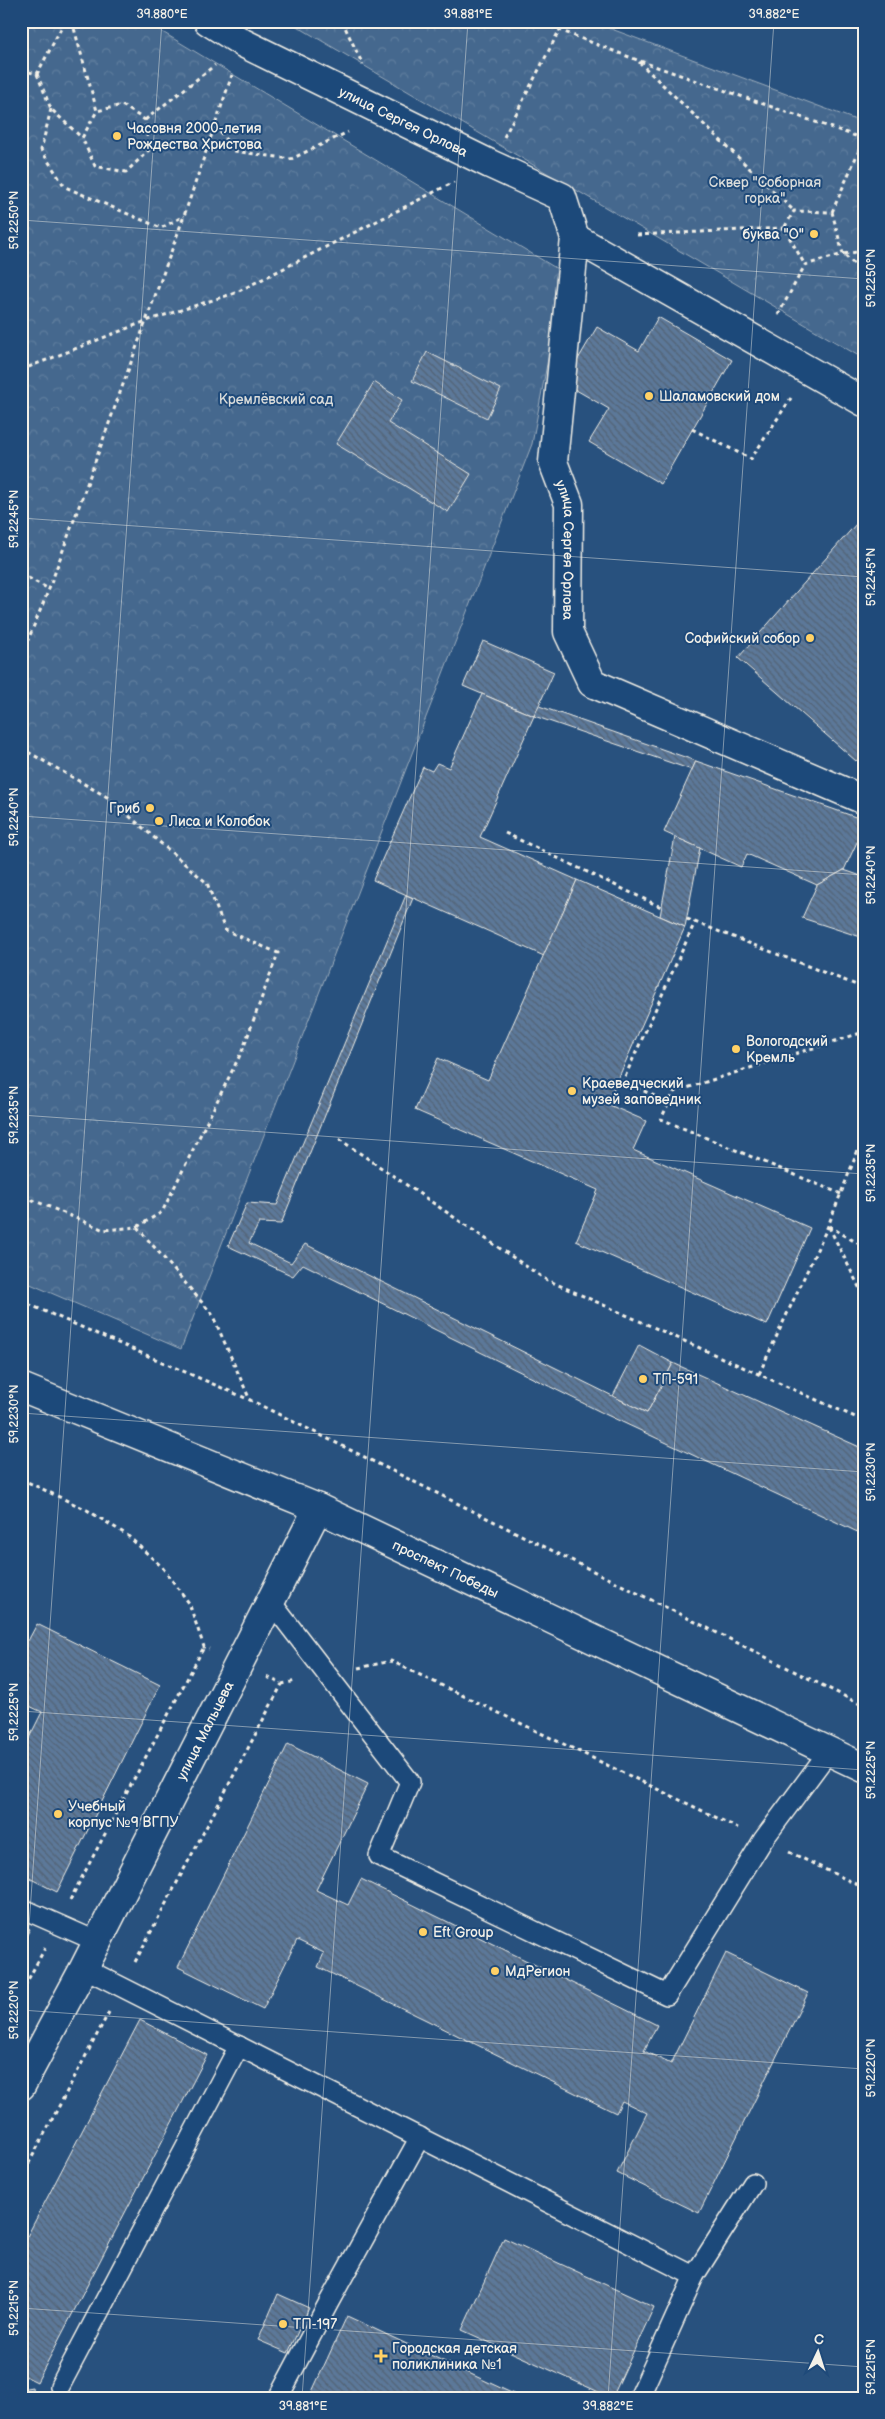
<svg xmlns="http://www.w3.org/2000/svg" width="885" height="2419" font-family="'Balsamiq Sans',sans-serif">
<style>
.park{fill:url(#park-crowns);stroke:#9cacbb}
.building{fill:url(#building-back-hatch);stroke:#f4f1e8}
.lines{fill:none;stroke-linecap:round;stroke-linejoin:round}
.service-casing{stroke:#f4f1e8;stroke-width:22}
.pedestrian-casing{stroke:#f4f1e8;stroke-width:31}
.minor-casing{stroke:#f4f1e8;stroke-width:31}
.secondary-casing{stroke:#f4f1e8;stroke-width:31}
.path{stroke:#f4f1e8;stroke-width:3;stroke-dasharray:4 4;stroke-linecap:butt}
.service{stroke:#1f4a7a;stroke-width:19}
.pedestrian{stroke:#1f4a7a;stroke-width:28}
.minor{stroke:#1f4a7a;stroke-width:28}
.secondary{stroke:#1f4a7a;stroke-width:28}
.ticks{fill:none;stroke:#f4f1e8;stroke-width:1;stroke-opacity:0.45}
.poi-dot{fill:#ffd166;stroke:#1f4a7a;stroke-width:2}
.labels{text-anchor:middle;dominant-baseline:central;stroke-width:4;stroke-linejoin:round;paint-order:stroke}
.street-label{font-size:14px;fill:#f4f1e8;stroke:#1f4a7a}
.poi-label{font-size:14px;fill:#f4f1e8;stroke:#1f4a7a;text-anchor:start}
.park-label{font-size:14px;fill:#dadcda;stroke:#1f4a7a}
.neatline{fill:none;stroke:#f4f1e8;stroke-width:2}
.ticks-label{font-size:12px;text-anchor:middle;fill:#f4f1e8}
</style>
<defs>
<pattern id="park-crowns" width="20" height="18" patternUnits="userSpaceOnUse" patternTransform="scale(1.25)"><rect width="20" height="18" fill="#45688e"/><path d="M2 6a3 3 0 1 1 6 0M12 15a3 3 0 1 1 6 0" fill="none" stroke="#607e9e"/></pattern>
<pattern id="building-back-hatch" width="6" height="6" patternUnits="userSpaceOnUse" patternTransform="scale(1.25)"><rect width="6" height="6" fill="#5b7899"/><path d="M-1 5l2 2M0 0l6 6M5-1l2 2" fill="none" stroke="#536274"/></pattern>
</defs>
<rect width="100%" height="100%" fill="#28517e"/>
<filter id="ink" filterUnits="userSpaceOnUse"><feTurbulence type="fractalNoise" baseFrequency=".02" numOctaves="2"/><feDisplacementMap in="SourceGraphic" scale="10" xChannelSelector="R" yChannelSelector="G"/><feConvolveMatrix kernelMatrix="1 2 1 2 8 2 1 2 1" color-interpolation-filters="sRGB"/></filter>
<g filter="url(#ink)">
<g class="park">
<path d="M21,21H144L564,273L532,444L181,1349L21,1280Z"/>
<path d="M288,21H590L864,123V359Z"/>
</g>
<g class="building">
<path d="M658,317L732,360L661,484L589,442L609,409L564,383L597,327L639,351Z"/>
<path d="M427,352L501,389L487,418L412,381Z"/>
<path d="M374,382L402,400L388,423L471,474L448,512L336,444Z"/>
<path d="M864,520V753L856,761L738,658L857,523Z"/>
<path d="M483,641L554,672L534,716L463,686Z"/>
<path d="M482,694L534,716L480,837L577,880L544,956L373,880L423,767L432,771L437,763L449,768Z"/>
<path d="M539,706L696,761L692,770L534,716Z"/>
<path d="M696,761L864,820V827L844,870L817,885L747,854L741,867L664,832Z"/>
<path d="M675,837L700,848L685,927L660,916Z"/>
<path d="M844,870L864,877V938L802,918L817,885Z"/>
<path d="M577,880L685,927L607,1104L646,1121L633,1150L810,1228L767,1325L576,1241L598,1190L415,1110L438,1058L488,1080Z"/>
<path d="M406,895L413,898L281,1224L259,1223L249,1243L291,1263L305,1244L647,1413L673,1363L864,1449V1535L607,1415L303,1264L293,1276L228,1246L247,1203L277,1205Z"/>
<path d="M639,1345L673,1363L647,1413L613,1396Z"/>
<path d="M37,1624L160,1685L57,1892L21,1874V1754L42,1712L21,1702V1654Z"/>
<path d="M288,1744L368,1784L316,1890L348,1905L361,1879L657,2025L644,2051L671,2064L726,1953L808,1993L699,2213L617,2173L647,2113L622,2101L616,2113L318,1967L324,1953L297,1940L263,2009L178,1967Z"/>
<path d="M21,1924L30,1929L21,1946Z"/>
<path d="M140,2020L207,2055L37,2382L21,2374V2248Z"/>
<path d="M504,2238L654,2307L612,2398L462,2330Z"/>
<path d="M278,2294L309,2308L288,2353L258,2340Z"/>
<path d="M347,2316L522,2398L310,2396Z"/>
<path d="M32,2387L34,2398H21V2389Z"/>
</g>
<g class="lines">
<g class="service-casing">
<g id="service">
<path d="M271,1602L410,1782L379,1856L667,1995L763,1840L829,1751"/>
<path d="M21,1908L98,1942"/>
<path d="M84,1968L694,2276L639,2398"/>
<path d="M694,2276L753,2183"/>
<path d="M60,2386L239,2046"/>
<path d="M278,2398L329,2302L420,2137"/>
</g>
</g>
<g class="pedestrian-casing">
<g id="pedestrian">
<path id="s1" d="M208,21L243,43L490,164L562,197L575,238L553,462L569,504L568,632L592,683L864,800"/>
<path d="M575,238L864,402"/>
</g>
</g>
<g class="minor-casing">
<g id="minor">
<path id="s2" d="M21,2086L84,1968L318,1508"/>
</g>
</g>
<g class="secondary-casing">
<g id="secondary">
<path id="s3" d="M21,1387L318,1508L864,1768"/>
</g>
</g>
<g class="path">
<path d="M72,21L97,111L82,138L95,166L126,172L149,150L145,120L122,105L97,111"/>
<path d="M342,21L363,65"/>
<path d="M536,21L637,60L864,139"/>
<path d="M639,62L794,211"/>
<path d="M21,70L37,74L65,21"/>
<path d="M37,74L51,109L82,138"/>
<path d="M51,109L41,150L65,187L161,228L184,216"/>
<path d="M145,120L215,65"/>
<path d="M215,125L234,151L291,159L348,132"/>
<path d="M504,137L559,31"/>
<path d="M832,212L864,139"/>
<path d="M637,235L784,228"/>
<path d="M864,251L843,254L864,273"/>
<path d="M778,315L805,265L843,254L832,212L794,211L784,228L805,265"/>
<path d="M21,370L146,321L235,293L454,182"/>
<path d="M692,429L751,459L791,398"/>
<path d="M21,574L49,589"/>
<path d="M21,657L49,589L184,216L232,75"/>
<path d="M21,748L107,797L207,883L225,930L278,953L243,1049L162,1212L137,1227L104,1230L21,1195"/>
<path d="M505,833L661,907"/>
<path d="M687,919L864,988"/>
<path d="M669,1103L623,1081L695,922"/>
<path d="M339,1139L545,1279L864,1421"/>
<path d="M841,1194L661,1119L674,1092L864,1032"/>
<path d="M829,1226L864,1247"/>
<path d="M137,1227L212,1314L250,1400"/>
<path d="M829,1227L864,1297"/>
<path d="M21,1301L250,1400L864,1706"/>
<path d="M759,1374L828,1226L864,1135"/>
<path d="M21,1479L87,1510L127,1535L162,1567L189,1603L204,1647L209,1649"/>
<path d="M358,1668L391,1661L738,1828"/>
<path d="M267,1677L282,1684L296,1681"/>
<path d="M789,1852L864,1888"/>
<path d="M70,1900L204,1647"/>
<path d="M135,1962L282,1684"/>
<path d="M21,1993L45,1948"/>
<path d="M21,2178L109,2012"/>
</g>
<use href="#service" class="service"/>
<use href="#pedestrian" class="pedestrian"/>
<use href="#minor" class="minor"/>
<use href="#secondary" class="secondary"/>
</g>
</g>
<path class="ticks" d="M21,220L864,279M21,518L864,577M21,816L864,875M21,1115L864,1174M21,1413L864,1472M21,1711L864,1770M21,2010L864,2069M21,2041L162,21M21,2308L864,2367M302,2398L468,21M608,2398L774,21"/>
<g class="poi-dot">
<circle cx="117" cy="136" r="5"/>
<circle cx="814" cy="234" r="5"/>
<circle cx="649" cy="396" r="5"/>
<circle cx="810" cy="638" r="5"/>
<circle cx="150" cy="808" r="5"/>
<circle cx="159" cy="821" r="5"/>
<circle cx="736" cy="1049" r="5"/>
<circle cx="572" cy="1091" r="5"/>
<circle cx="643" cy="1379" r="5"/>
<circle cx="58" cy="1814" r="5"/>
<circle cx="423" cy="1932" r="5"/>
<circle cx="495" cy="1971" r="5"/>
<circle cx="283" cy="2324" r="5"/>
<path d="M378.5 2348.5h5v5h5v5h-5v5h-5v-5h-5v-5h5z"/>
</g>
<g class="labels">
<g class="street-label">
<text stroke="none"><textPath href="#s1" startOffset="220">улица Сергея Орлова</textPath></text>
<text stroke="none"><textPath href="#s1" startOffset="754">улица Сергея Орлова</textPath></text>
<text stroke="none"><textPath href="#s3" startOffset="462">проспект Победы</textPath></text>
<text stroke="none"><textPath href="#s2" startOffset="400">улица Мальцева</textPath></text>
</g>
<g class="poi-label">
<text x="127" y="128">Часовня 2000-летия<tspan x="127" dy="16">Рождества Христова</tspan></text>
<text x="804" y="234" text-anchor="end">буква "О"</text>
<text x="659" y="396">Шаламовский дом</text>
<text x="800" y="638" text-anchor="end">Софийский собор</text>
<text x="140" y="808" text-anchor="end">Гриб</text>
<text x="169" y="821">Лиса и Колобок</text>
<text x="746" y="1041">Вологодский<tspan x="746" dy="16">Кремль</tspan></text>
<text x="582" y="1083">Краеведческий<tspan x="582" dy="16">музей заповедник</tspan></text>
<text x="653" y="1379">ТП-591</text>
<text x="68" y="1806">Учебный<tspan x="68" dy="16">корпус №9 ВГПУ</tspan></text>
<text x="433" y="1932">Eft Group</text>
<text x="505" y="1971">МдРегион</text>
<text x="293" y="2324">ТП-197</text>
<text x="392" y="2348">Городская детская<tspan x="392" dy="16">поликлиника №1</tspan></text>
</g>
<g class="park-label">
<text x="765" y="182">Сквер "Соборная<tspan x="765" dy="16">горка"</tspan></text>
<text x="276" y="399">Кремлёвский сад</text>
</g>
</g>
<rect width="885" height="2419" fill="none" stroke="#1f4a7a" stroke-width="55"/>
<g transform="translate(818 2352) rotate(4)" stroke="#1f4a7a" stroke-width="4" paint-order="stroke">
<path d="M0-4L9 19L0 12L-9 19Z" fill="#f4f1e8"/>
<text y="-8" font-size="14" font-weight="bold" text-anchor="middle" fill="#f4f1e8">С</text>
</g>
<rect x="28" y="28" width="830" height="2364" class="neatline"/>
<g class="ticks-label">
<text x="162" y="18">39.880°E</text>
<text x="468" y="18">39.881°E</text>
<text x="774" y="18">39.882°E</text>
<text transform="translate(14 220) rotate(-90)" y="4">59.2250°N</text>
<text transform="translate(871 278) rotate(-90)" y="4">59.2250°N</text>
<text transform="translate(14 519) rotate(-90)" y="4">59.2245°N</text>
<text transform="translate(871 577) rotate(-90)" y="4">59.2245°N</text>
<text transform="translate(14 817) rotate(-90)" y="4">59.2240°N</text>
<text transform="translate(871 875) rotate(-90)" y="4">59.2240°N</text>
<text transform="translate(14 1115) rotate(-90)" y="4">59.2235°N</text>
<text transform="translate(871 1173) rotate(-90)" y="4">59.2235°N</text>
<text transform="translate(14 1414) rotate(-90)" y="4">59.2230°N</text>
<text transform="translate(871 1472) rotate(-90)" y="4">59.2230°N</text>
<text transform="translate(14 1712) rotate(-90)" y="4">59.2225°N</text>
<text transform="translate(871 1770) rotate(-90)" y="4">59.2225°N</text>
<text transform="translate(14 2010) rotate(-90)" y="4">59.2220°N</text>
<text transform="translate(871 2068) rotate(-90)" y="4">59.2220°N</text>
<text transform="translate(14 2308) rotate(-90)" y="4">59.2215°N</text>
<text transform="translate(871 2367) rotate(-90)" y="4">59.2215°N</text>
<text x="303" y="2410">39.881°E</text>
<text x="608" y="2410">39.882°E</text>
</g>
</svg>
